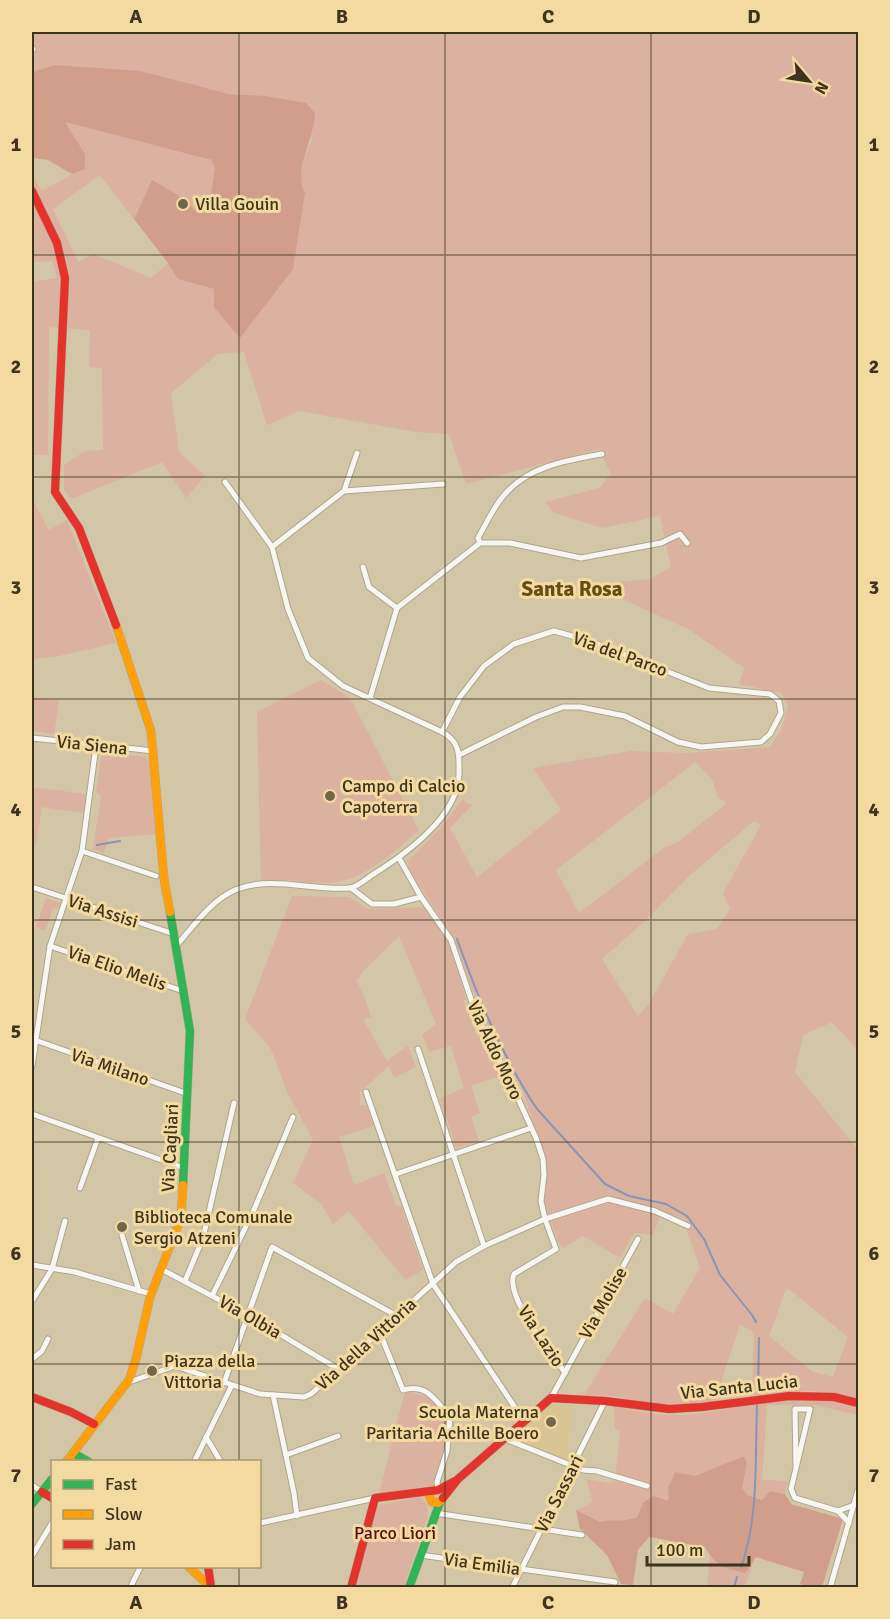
<svg xmlns="http://www.w3.org/2000/svg" width="890" height="1619" font-family="Signika,sans-serif">
<style>
.built{fill:#d9c493}
.green{fill:#dbb19f;fill-rule:evenodd}
.forest{fill:#d29e8c}
.lines{fill:none;stroke-linecap:round;stroke-linejoin:round}
.stream{stroke:#8795b9;stroke-width:2}
.street-casing{stroke:#afa58c;stroke-width:7}
.fast-casing{stroke:#afa58c;stroke-width:9}
.slow-casing{stroke:#afa58c;stroke-width:9}
.jam-casing{stroke:#afa58c;stroke-width:9}
.street{stroke:#f8f6f2;stroke-width:5}
.fast{stroke:#30b455;stroke-width:8}
.slow{stroke:#ff9f0a;stroke-width:8}
.jam{stroke:#e5322d;stroke-width:8}
.grid{fill:none;stroke:#3e341d;stroke-width:1.5;stroke-opacity:0.55}
.poi-dot{fill:#72674d;stroke:#f3daa1;stroke-width:2}
.labels{text-anchor:middle;dominant-baseline:central;stroke-width:6;stroke-linejoin:round;paint-order:stroke}
.poi-label{font-size:18px;fill:#3e341d;stroke:#f3daa1;text-anchor:start}
.street-label{font-size:18px;fill:#3e341d;stroke:#f3daa1}
.park-label{font-size:18px;fill:#570c0c;stroke:#f3daa1}
.quarter-label{font-size:21px;font-weight:bold;fill:#644e16;stroke:#f3daa1}
.neatline{fill:none;stroke:#3e341d;stroke-width:2}
.grid-label{font-size:20px;text-anchor:middle;font-weight:bold;fill:#3e341d}
</style>
<rect width="100%" height="100%" fill="#d3c6a7"/>
<path class="built" d="M550,1404L573,1406L566,1460L513,1439Z"/>
<g class="green">
<path d="M32,32H858V1050L832,1022L803,1035L795,1072L858,1150V1399C817,1388 794,1390 752,1396L754,1337L752,1330L740,1325L714,1403L653,1404L614,1396L584,1395L645,1298L673,1314L700,1268L685,1226L687,1223L685,1220L662,1211L653,1235L634,1233L620,1258L583,1236L562,1249L544,1205L547,1163L522,1089L481,1013L454,938L408,868L409,860L441,827L463,799L466,803L473,804L450,828L477,877L561,810L533,768L630,751L685,753L770,747L782,729L788,705L781,693L739,684L744,668L690,630L620,598L617,582L650,579L671,567L660,516L602,528L553,512L545,502L599,488L611,474L599,449L466,484L449,434L415,432L299,411L267,425L244,352L218,354L171,393L179,452L205,476L186,498L162,462L71,499L64,490V465L85,451L103,450L102,368L89,367L90,330L49,327L48,455H32V282L57,278L52,261L32,262V174L42,191L72,174L85,169V154L64,122L212,159L215,168L211,195L194,210L175,193L152,180L134,219L100,175L53,209L78,262L93,254L151,278L168,263L178,279L214,289L305,193L300,182L304,158L312,140L305,103L266,96L229,94L197,87L55,65L32,72ZM695,762L712,779L718,797L727,803L677,843L665,847L579,913L556,870ZM754,821L761,825L723,893L730,909L717,929L688,934L650,1002L638,1016L602,959L645,921L690,875ZM786,1289L790,1290L848,1337L833,1377L813,1372L769,1336Z"/>
<path d="M32,499L49,530L67,520L116,643L54,657L32,659Z"/>
<path d="M321,680L350,698L419,830C393,853 363,882 327,883C314,884 302,881 289,880C280,880 270,881 261,882L257,712Z"/>
<path d="M32,697L59,701L54,734L32,731Z"/>
<path d="M107,752L146,757L152,767L159,834L109,838L104,853L93,849L101,796L96,792L101,757Z"/>
<path d="M32,787L86,794L83,813L42,807L36,846H32Z"/>
<path d="M292,896L349,897L368,909L425,907L449,943L466,998L463,1002L473,1020L471,1023L497,1071L502,1075L471,1086L480,1113L471,1117L479,1141L456,1148L440,1098L464,1088L451,1046L429,1052L422,1035L436,1024L399,936L364,970L357,981L366,1001L371,1017L363,1019L387,1061L408,1046L416,1067L394,1078L389,1066L360,1092V1105H366L374,1126L339,1137L354,1185L384,1173L396,1206H401L423,1270L405,1280L349,1211L333,1224L322,1205L293,1183L313,1140L288,1094L271,1049L245,1019Z"/>
<path d="M46,898L60,903L58,909L53,908L45,931L36,927Z"/>
<path d="M408,1392L429,1397L445,1418L444,1456L432,1485L379,1494L404,1395Z"/>
<path d="M803,1397L842,1402L858,1407V1415L815,1405H767L762,1480L788,1481L785,1494L770,1491L762,1500L747,1495L741,1488L747,1463L744,1456L695,1476L669,1499L643,1503L637,1517C623,1523 614,1518 600,1522L576,1510L593,1502L586,1479L609,1483L615,1481L620,1431L615,1429L614,1406C637,1412 660,1416 684,1415C724,1412 763,1400 803,1397Z"/>
<path d="M419,1497L426,1502L428,1510L427,1518L404,1587L354,1588L376,1506Z"/>
<path d="M710,1556L712,1559L755,1557L745,1587L707,1588Z"/>
</g>
<g class="forest">
<path d="M55,65L140,71L229,94L266,96L306,103L315,113C314,141 293,168 305,193L293,269L240,338L214,307V289L178,279L168,263L134,219L152,180L175,193L195,210L211,195L215,168L212,160L65,122L85,154V169L72,174L48,160L32,158V72Z"/>
<path d="M744,1456L747,1463L742,1488L747,1495L762,1500L770,1491L785,1494L791,1504L843,1519L822,1587H811L800,1584L804,1572L756,1557L745,1573C725,1568 715,1566 705,1547L649,1537L638,1550L633,1585L621,1584L607,1555L580,1529L576,1510L600,1522C614,1518 623,1523 637,1517L643,1503L653,1496L666,1500L669,1499L668,1488L675,1472L695,1476Z"/>
</g>
<g class="lines">
<g class="stream">
<path d="M97,845L120,841"/>
<path d="M457,939C473,983 489,1025 512,1067C520,1082 528,1097 538,1110L605,1184L629,1196L666,1204L687,1216L704,1239L720,1275L752,1315L756,1322"/>
<path d="M758,1393L759,1338"/>
<path d="M741,1567C759,1518 755,1457 757,1405"/>
<path d="M734,1588L737,1577"/>
</g>
<g class="street-casing">
<g id="street">
<path d="M32,49H33"/>
<path d="M344,491L357,453"/>
<path d="M480,543L478,538C486,524 494,506 505,494C529,466 568,460 602,454"/>
<path d="M272,547L344,491L443,484"/>
<path d="M363,567L369,587L397,608"/>
<path d="M370,698L397,608L480,543H510L581,558L661,543L680,534L687,543"/>
<path d="M442,732L460,697L484,666L514,644L554,631L590,641L709,688L770,694L779,701L781,713L770,734L761,742L701,747L678,742L625,716L580,707H563L536,717L459,755"/>
<path d="M32,738L154,751"/>
<path d="M82,851L156,876"/>
<path d="M399,858L421,897L451,940L477,1017L512,1085L536,1138L543,1159L544,1175L541,1201L545,1219L556,1249L514,1274C504,1296 552,1353 565,1373"/>
<path d="M32,887L174,934"/>
<path d="M351,888L372,904H394L421,897"/>
<path d="M50,946L183,991"/>
<path d="M176,946C194,926 210,901 235,890C271,875 312,891 349,888C356,888 366,879 372,875C406,854 457,818 459,775C459,756 461,742 442,732L343,686L308,658L288,609L272,547L225,482"/>
<path d="M32,1039L188,1094"/>
<path d="M418,1049L484,1246"/>
<path d="M32,1066L50,946L82,851L96,746"/>
<path d="M366,1092L433,1284L524,1421"/>
<path d="M32,1114L184,1168"/>
<path d="M396,1174L531,1128"/>
<path d="M80,1188L98,1138"/>
<path d="M122,1235L139,1291"/>
<path d="M32,1265L75,1272L151,1294"/>
<path d="M161,1269L248,1315L338,1369"/>
<path d="M185,1281L203,1238L234,1103"/>
<path d="M212,1296L253,1212L293,1117"/>
<path d="M32,1301L52,1269L65,1221"/>
<path d="M380,1333L403,1390C428,1383 436,1402 450,1417L447,1451L437,1482L438,1490"/>
<path d="M32,1359L42,1351L48,1339"/>
<path d="M129,1380L132,1381L175,1366L260,1394L304,1397L311,1394L456,1262L484,1246L545,1219L608,1199L655,1211L688,1226"/>
<path d="M224,1383L272,1247L397,1316"/>
<path d="M273,1395L294,1493L297,1516"/>
<path d="M551,1398L638,1239"/>
<path d="M206,1437L221,1462"/>
<path d="M503,1438L583,1470L597,1471L647,1486"/>
<path d="M286,1455L338,1436"/>
<path d="M194,1462L232,1385"/>
<path d="M796,1469L795,1409H810L791,1489L795,1498L838,1511L849,1523"/>
<path d="M32,1485L42,1492"/>
<path d="M838,1511L854,1505"/>
<path d="M435,1513L582,1535"/>
<path d="M260,1523L375,1498"/>
<path d="M420,1555L615,1582"/>
<path d="M32,1556L52,1523"/>
<path d="M130,1588L141,1566"/>
<path d="M512,1588L605,1401"/>
<path d="M830,1588L858,1490"/>
</g>
</g>
<g class="fast-casing">
<g id="fast">
<path d="M170,912L190,1031L183,1185"/>
<path d="M73,1453L89,1462"/>
<path d="M32,1504L52,1479"/>
<path d="M409,1588L440,1502"/>
</g>
</g>
<g class="slow-casing">
<g id="slow">
<path d="M116,625L151,731L164,879L170,912"/>
<path d="M66,1462L129,1380L136,1359L150,1297L181,1218L183,1185"/>
<path d="M433,1490L429,1495L432,1502L438,1503L442,1500"/>
<path d="M188,1566L211,1588"/>
</g>
</g>
<g class="jam-casing">
<g id="jam">
<path d="M32,191L57,243L65,278L55,492L79,528L116,625"/>
<path d="M32,1397L71,1412L94,1424"/>
<path d="M42,1492L52,1498"/>
<path d="M443,1498L458,1479L551,1398L605,1401L669,1409L702,1407L789,1396L834,1397L858,1403"/>
<path d="M208,1566L211,1587"/>
<path d="M351,1588L375,1498L438,1490L455,1481"/>
</g>
</g>
<use href="#street" class="street"/>
<use href="#fast" class="fast"/>
<use href="#slow" class="slow"/>
<use href="#jam" class="jam"/>
</g>
<path class="grid" d="M239,32V1462M445,32V1588M651,32V1588M32,255H858M32,477H858M32,699H858M32,920H858M32,1142H858M32,1364H858M239,1566V1588"/>
<g class="poi-dot">
<circle cx="183" cy="204" r="6"/>
<circle cx="330" cy="796" r="6"/>
<circle cx="122" cy="1227" r="6"/>
<circle cx="152" cy="1371" r="6"/>
<circle cx="551" cy="1422" r="6"/>
</g>
<g class="labels">
<g class="poi-label">
<text x="195" y="204">Villa Gouin</text>
<text x="342" y="786">Campo di Calcio<tspan x="342" dy="21">Capoterra</tspan></text>
<text x="134" y="1217">Biblioteca Comunale<tspan x="134" dy="21">Sergio Atzeni</tspan></text>
<text x="164" y="1361">Piazza della<tspan x="164" dy="21">Vittoria</tspan></text>
<text x="539" y="1412" text-anchor="end">Scuola Materna<tspan x="539" dy="21">Paritaria Achille Boero</tspan></text>
</g>
<g class="street-label">
<text transform="translate(620 654) rotate(20)">Via del Parco</text>
<text transform="translate(92 745) rotate(6)">Via Siena</text>
<text transform="translate(103 911) rotate(18)">Via Assisi</text>
<text transform="translate(117 968) rotate(19)">Via Elio Melis</text>
<text transform="translate(495 1050) rotate(65)">Via Aldo Moro</text>
<text transform="translate(110 1067) rotate(19)">Via Milano</text>
<text transform="translate(170 1148) rotate(-87)">Via Cagliari</text>
<text transform="translate(603 1303) rotate(-61)">Via Molise</text>
<text transform="translate(250 1317) rotate(30)">Via Olbia</text>
<text transform="translate(541 1336) rotate(57)">Via Lazio</text>
<text transform="translate(366 1344) rotate(-42)">Via della Vittoria</text>
<text transform="translate(739 1387) rotate(-6)">Via Santa Lucia</text>
<text transform="translate(559 1494) rotate(-63)">Via Sassari</text>
<text transform="translate(482 1564) rotate(8)">Via Emilia</text>
</g>
<g class="park-label">
<text x="395" y="1533">Parco Liori</text>
</g>
<g class="quarter-label">
<text x="572" y="589">Santa Rosa</text>
</g>
</g>
<rect width="890" height="1619" fill="none" stroke="#f3daa1" stroke-width="66"/>
<rect x="51" y="1460" width="210" height="108" fill="#f3daa1" stroke="#ab986c" stroke-width="1.5"/>
<rect x="63" y="1480" width="30" height="9" fill="#30b455" stroke="#ab986c" stroke-width="1.5"/>
<text x="105" y="1490" font-size="18" fill="#3e341d">Fast</text>
<rect x="63" y="1510" width="30" height="9" fill="#ff9f0a" stroke="#ab986c" stroke-width="1.5"/>
<text x="105" y="1520" font-size="18" fill="#3e341d">Slow</text>
<rect x="63" y="1540" width="30" height="9" fill="#e5322d" stroke="#ab986c" stroke-width="1.5"/>
<text x="105" y="1550" font-size="18" fill="#3e341d">Jam</text>
<g transform="translate(809 81) rotate(119)" stroke="#f3daa1" stroke-width="4.5" paint-order="stroke">
<path d="M0-4.5L10 22L0 15L-10 22Z" fill="#3e341d"/>
<text y="-9" font-size="16" font-weight="bold" text-anchor="middle" fill="#3e341d">N</text>
</g>
<path d="M647 1556v9h102v-9" fill="none" stroke="#3e341d" stroke-width="3"/>
<text x="656" y="1556" font-size="18" fill="#3e341d" stroke="#f3daa1" stroke-width="4.5" paint-order="stroke">100 m</text>
<rect x="33" y="33" width="824" height="1553" class="neatline"/>
<g class="grid-label">
<text x="136" y="23">A</text>
<text x="342" y="23">B</text>
<text x="548" y="23">C</text>
<text x="754" y="23">D</text>
<text x="16" y="151">1</text>
<text x="874" y="151">1</text>
<text x="16" y="373">2</text>
<text x="874" y="373">2</text>
<text x="16" y="594">3</text>
<text x="874" y="594">3</text>
<text x="16" y="816">4</text>
<text x="874" y="816">4</text>
<text x="16" y="1038">5</text>
<text x="874" y="1038">5</text>
<text x="16" y="1260">6</text>
<text x="874" y="1260">6</text>
<text x="16" y="1482">7</text>
<text x="874" y="1482">7</text>
<text x="136" y="1609">A</text>
<text x="342" y="1609">B</text>
<text x="548" y="1609">C</text>
<text x="754" y="1609">D</text>
</g>
</svg>
